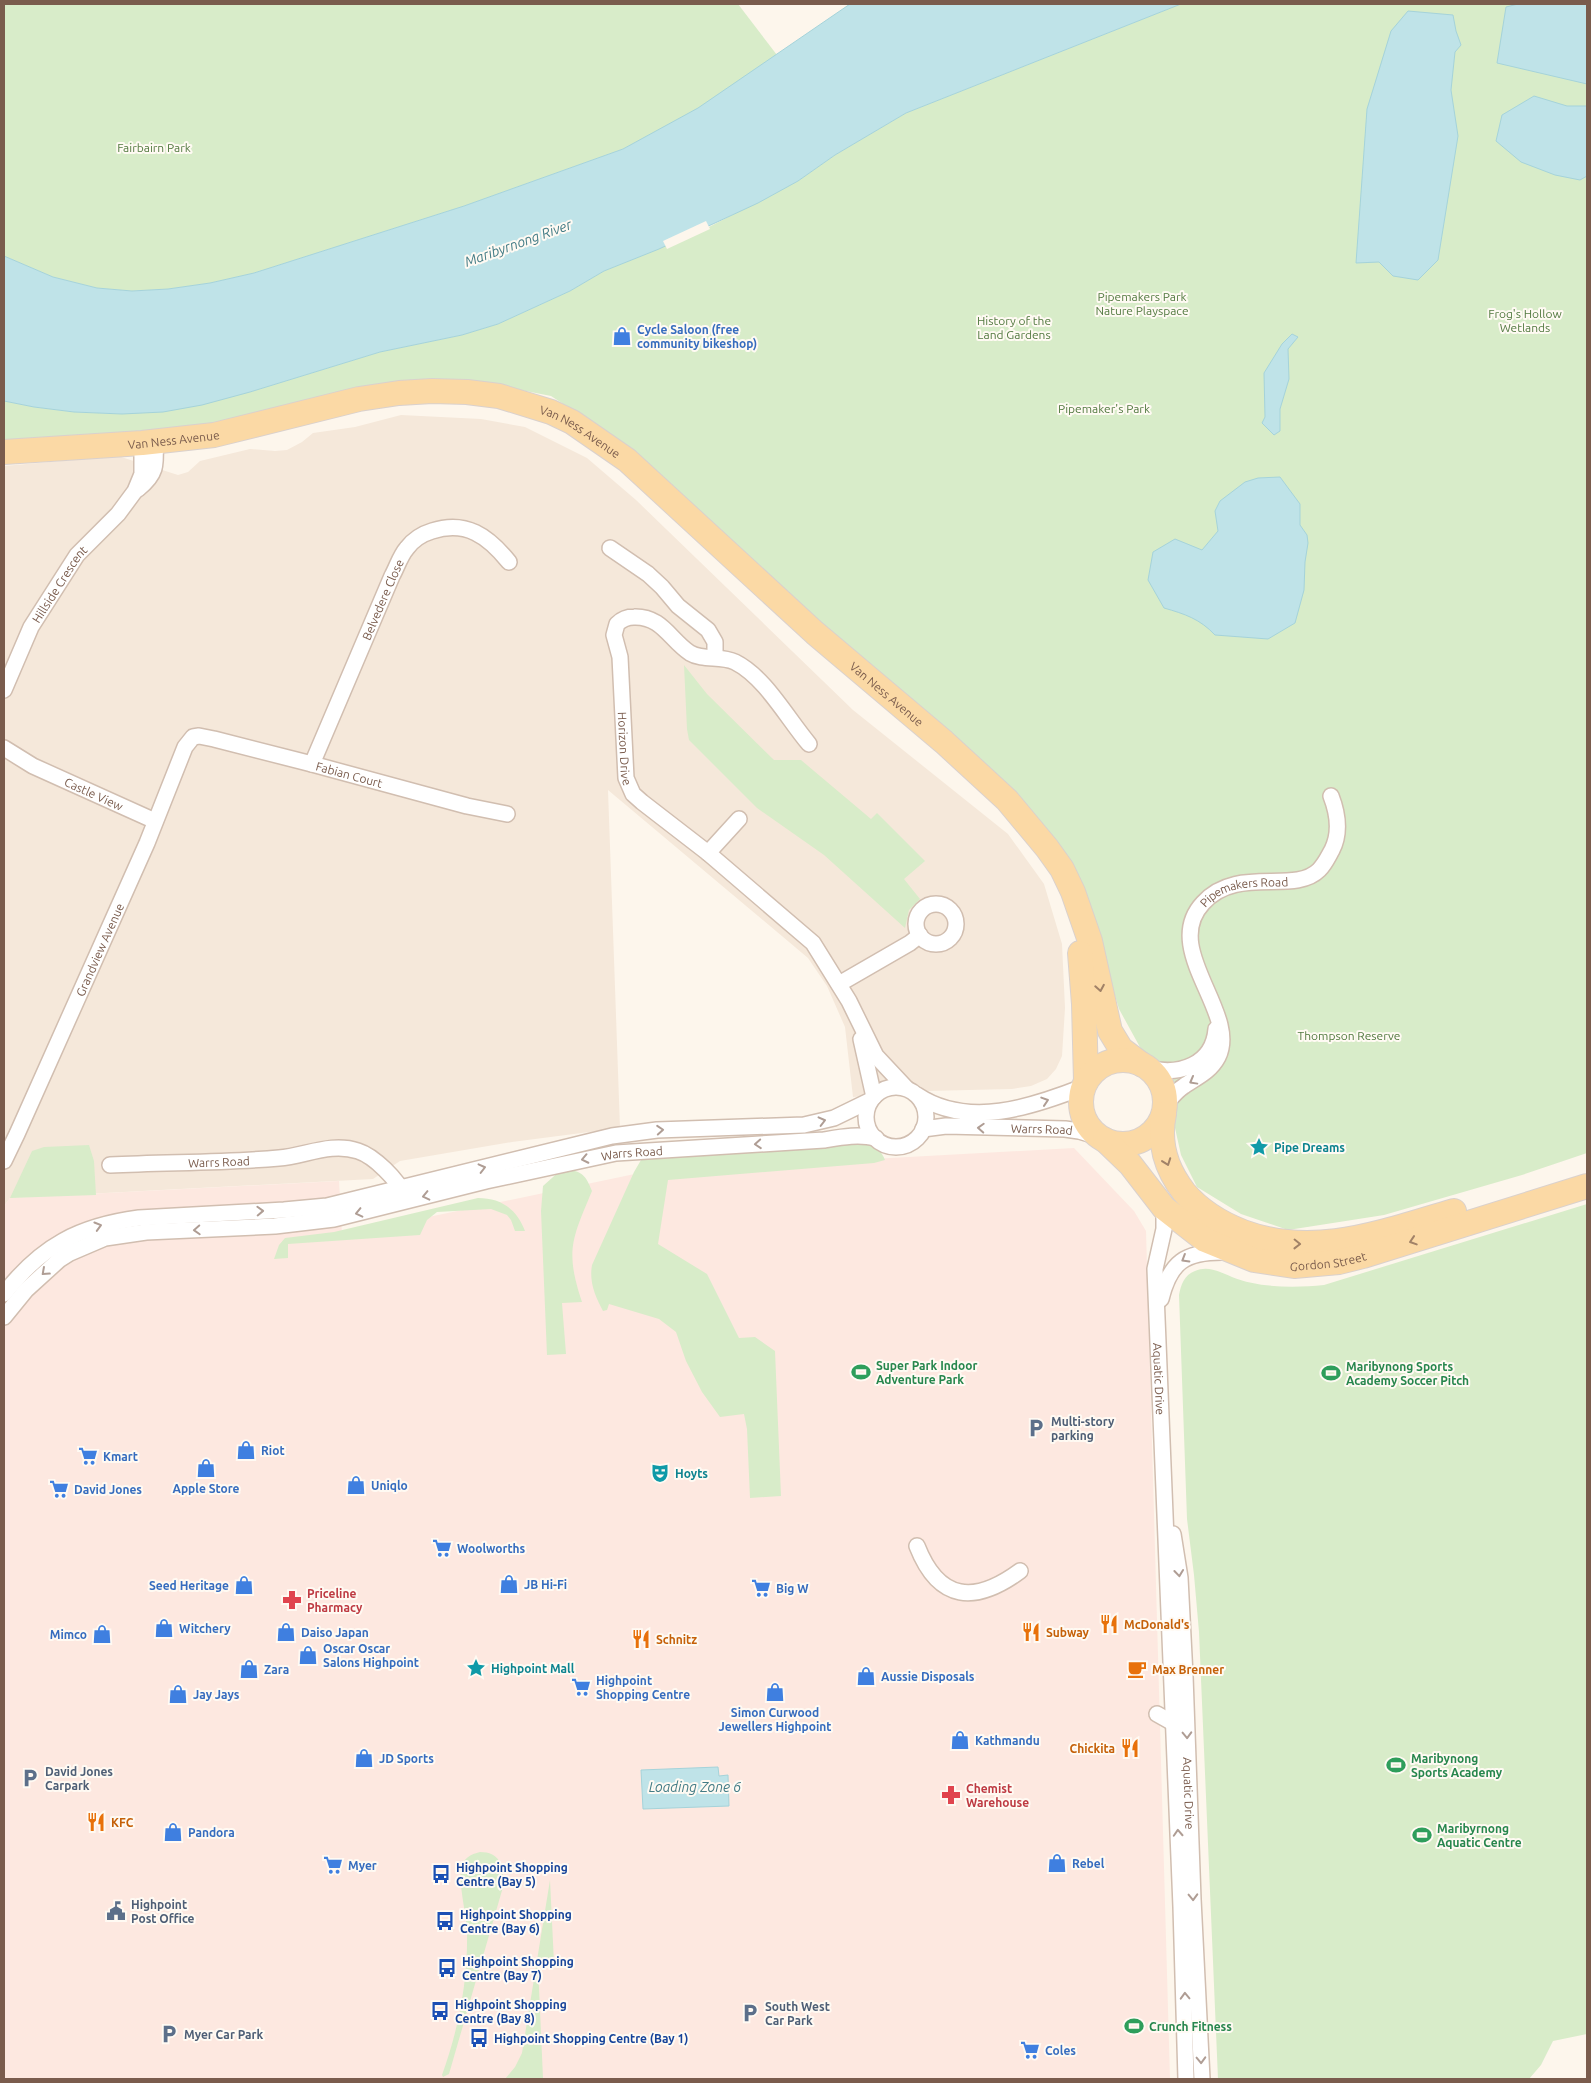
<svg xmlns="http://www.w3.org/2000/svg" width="1591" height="2083" font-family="Ubuntu,sans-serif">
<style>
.residential{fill:#f5e8da}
.commercial{fill:#fde8e0}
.green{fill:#d8ecc9}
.water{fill:#bfe3e8;stroke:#a5d3da}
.pier{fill:#fdf6ec}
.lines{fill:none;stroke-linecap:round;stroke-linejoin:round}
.street-casing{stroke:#d1beb0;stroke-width:18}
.primary-casing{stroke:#dad1cd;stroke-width:26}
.street{stroke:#fff;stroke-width:15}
.primary{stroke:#fbd9a5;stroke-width:24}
.oneway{stroke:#a18267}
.oneway2{stroke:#af9d94}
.labels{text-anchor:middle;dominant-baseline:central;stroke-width:4;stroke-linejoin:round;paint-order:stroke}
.park-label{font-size:12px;fill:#537a41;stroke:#fffaf3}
.shop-label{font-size:12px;font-weight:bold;fill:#366cbe;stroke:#fffaf3;text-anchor:start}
.street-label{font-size:12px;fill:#7a5c4d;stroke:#fffaf3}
.culture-label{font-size:12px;font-weight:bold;fill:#0d838f;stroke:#fffaf3;text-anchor:start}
.leisure-label{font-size:12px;font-weight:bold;fill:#27864d;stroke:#fffaf3;text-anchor:start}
.service-label{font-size:12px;font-weight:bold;fill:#4e5e75;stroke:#fffaf3;text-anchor:start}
.health-label{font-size:12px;font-weight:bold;fill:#be3a42;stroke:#fffaf3;text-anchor:start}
.food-label{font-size:12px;font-weight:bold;fill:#c56008;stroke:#fffaf3;text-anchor:start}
.transit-label{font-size:12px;font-weight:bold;fill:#164399;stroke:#fffaf3;text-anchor:start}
.water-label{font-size:14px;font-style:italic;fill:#437c86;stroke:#fffaf3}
</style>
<rect width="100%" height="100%" fill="#fdf6ec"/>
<path class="residential" d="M401,415L481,419L525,427L587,458L636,500L853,710L1008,834L1044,884L1062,944L1065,1008L1062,1056L1056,1069L1047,1079L1031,1086L1012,1089L926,1091L853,1097L845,1027L827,986L808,958L608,790L620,1128L512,1142L400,1161L373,1179L10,1198L4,1206V466L118,456L178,475L188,472L200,461L250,449L275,451L287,450L302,442L313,433L355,427Z"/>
<path class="commercial" d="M1074,1148L1134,1211L1146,1231L1170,2079H4V1206L10,1198L339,1181L342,1235L649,1171Z"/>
<g class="green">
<path d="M4,4H738L777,55L698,109L623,149L464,206L254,273L210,283L168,289L132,291L97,288L53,277L4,256Z"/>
<path d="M1181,4H1587V1153L1522,1175L1384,1215L1288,1230L1241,1214L1197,1187L1181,1155L1173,1119L1170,1078L1141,1049L1119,1009L1084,893L1045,826L933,718L765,575L630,447L551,396L480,382L442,379L404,381L175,433L4,442V401L34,407L74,412L122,414L250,392L380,352L462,335L498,324L570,291L604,271L707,228L798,181L835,155L906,113Z"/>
<path d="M684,665L707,694L774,760H801L871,819L877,813L925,861L904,879L920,899L909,910L905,928L824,855L757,808L689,740L687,729Z"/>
<path d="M847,1142C862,1143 879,1143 885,1160L874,1163L668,1180L658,1244L707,1274L739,1338L755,1337L775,1351L781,1496L750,1498L747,1429L744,1414L720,1417L702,1392L686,1361L676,1332L659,1319L609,1304L607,1310L603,1311C595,1296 589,1282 592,1265L634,1172L641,1160L648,1157Z"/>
<path d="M89,1145L94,1161L96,1195L10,1198L32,1151L44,1147Z"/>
<path d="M562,1169C581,1171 585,1173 592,1191C572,1239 565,1251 582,1302L562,1303L566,1354L547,1355L541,1211L543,1186Z"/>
<path d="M478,1198C501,1198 517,1209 525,1231H515L511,1220L507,1215L491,1209L437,1212L427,1220L420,1235L288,1244V1258L274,1259L279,1245L285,1238L334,1232Z"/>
<path d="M1587,1204V2034L1553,2041L1541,2065L1529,2079H1218L1199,1632L1194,1575L1187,1519L1179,1295C1181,1285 1184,1275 1195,1271C1208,1265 1220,1272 1232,1277C1259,1288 1295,1288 1324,1285Z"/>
<path d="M480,1852C502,1852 504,1869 503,1887L449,2074L443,2077L442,2075C459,2028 468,1980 467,1931C466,1912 459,1888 461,1869C462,1859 471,1854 480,1852Z"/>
<path d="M550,1880L554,1963L538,1965L543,2078V2079H505L515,2067L522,2053Z"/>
</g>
<g class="water">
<path d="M850,4H1181L906,113L835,155L798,181L758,203L659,249L604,271L570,291L498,324L462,335L380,352L250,392L202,405L163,412L122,414L74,412L34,407L4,401V256L53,277L97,288L132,291L168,289L210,283L254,273L464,206L623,149L698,108Z"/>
<path d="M1518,4H1587V84L1497,63L1506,7Z"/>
<path d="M1408,11L1453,15L1456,31L1461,45L1455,52L1451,90L1458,136L1438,260L1418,280L1393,276L1379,262L1356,263L1367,109L1391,31Z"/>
<path d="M1534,96L1567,106H1587V176L1580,180L1555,175L1521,162L1496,141L1502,115Z"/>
<path d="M1292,334L1298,337L1288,349L1289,379L1280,409V431L1274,435L1262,423L1265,417L1264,373L1282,344Z"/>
<path d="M1280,477L1300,504V525L1307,535L1308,543L1305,562L1304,590L1295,623L1268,639L1215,635C1200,619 1185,614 1164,608L1148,580L1153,552L1175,539L1202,550L1218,531L1215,511L1220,501L1245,482L1258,478Z"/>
<path d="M718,1767L719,1776L728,1775L729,1806L643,1809L641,1770Z"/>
</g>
<path class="pier" d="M706,221L710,229L667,249L663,241Z"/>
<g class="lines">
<g class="street-casing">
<g id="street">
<path d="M138,489C157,474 156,465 155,442"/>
<path d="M610,548L648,574L662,587L678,606L708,630L715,642V656"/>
<path id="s1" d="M4,690L31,627L77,555L118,514L135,491L142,474V443"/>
<path id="s2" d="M809,744C787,718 765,677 735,662C721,655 703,661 690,653C670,640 662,616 634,617C627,617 622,619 617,624L614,635L620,657L626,778L633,794L642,802L708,853L813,943L849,1001L876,1056L906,1088"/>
<path id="s3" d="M4,748L33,766L155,821"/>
<path id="s4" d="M312,764L392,576C397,567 400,556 407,548C413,540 422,534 432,531C466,520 488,536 509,562"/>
<path d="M708,853L739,819"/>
<circle cx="936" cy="924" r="20"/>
<path d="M839,984L910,943L920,935"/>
<path d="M861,1039L874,1097"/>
<path d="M1148,1068C1179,1076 1213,1065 1216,1029"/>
<circle cx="896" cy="1117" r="30"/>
<path d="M917,1095C968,1129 1032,1107 1083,1087"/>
<path id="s5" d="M1165,1105C1171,1098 1176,1091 1184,1086C1197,1077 1210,1072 1218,1057C1240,1013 1160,949 1203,903C1237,865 1294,895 1319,870C1325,864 1328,857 1332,850C1341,832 1338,814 1331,796"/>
<path id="s6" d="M923,1129L946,1126L1065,1129L1079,1131L1099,1137"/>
<path id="s7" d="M4,1161L17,1134L147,843L185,747L193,737L199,736L214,739L312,764L467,806L507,814"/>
<path id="s8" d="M110,1165C166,1162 223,1163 279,1158C305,1156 331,1142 358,1151C374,1156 398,1180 404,1195"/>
<path id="s9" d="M1164,1208V1229L1155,1269L1181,1907L1186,2079"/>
<path d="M4,1294C41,1246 79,1226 139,1218L284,1210L327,1206L612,1136L657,1130L804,1125L834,1118L871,1100"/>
<path d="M1161,1299C1170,1262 1185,1252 1222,1252"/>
<path id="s10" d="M4,1317L26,1290L59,1260L70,1253L105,1238L146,1232L275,1226L334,1219L486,1181L616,1153L824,1140C842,1137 858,1134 876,1138"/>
<path id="s11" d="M1173,1534L1180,1578L1185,1676L1193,1899L1202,2079"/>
<path d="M917,1546C939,1602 975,1604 1020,1571"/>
<path d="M1157,1714L1173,1723"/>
</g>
</g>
<g class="primary-casing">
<g id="primary">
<path id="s12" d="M4,452L142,443L214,435L359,399L399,393L432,391L467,392L499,396L551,412L572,422L627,460L815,633L944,742L1007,800L1047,848L1062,869L1073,892L1090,941L1110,1031L1121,1049L1141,1064"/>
<path d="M1080,953L1084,1004L1086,1081"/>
<circle cx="1123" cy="1102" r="42"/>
<path d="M1164,1114C1158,1142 1166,1169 1184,1192C1200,1211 1220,1223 1243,1232C1316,1259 1384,1231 1454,1211"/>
<path id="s13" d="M1105,1140L1130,1164L1164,1208L1205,1240L1254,1260L1294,1266L1339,1262L1363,1256L1587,1186"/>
</g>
</g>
<use href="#street" class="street"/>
<use href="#primary" class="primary"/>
</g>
<defs><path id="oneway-chevron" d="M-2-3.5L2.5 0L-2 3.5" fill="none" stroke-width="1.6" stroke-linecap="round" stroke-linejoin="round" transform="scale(1.25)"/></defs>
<g class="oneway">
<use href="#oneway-chevron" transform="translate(1100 988) rotate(80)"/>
<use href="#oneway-chevron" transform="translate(1167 1162) rotate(70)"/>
<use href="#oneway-chevron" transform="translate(1413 1241) rotate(162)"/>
<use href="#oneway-chevron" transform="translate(1297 1244) rotate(1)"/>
</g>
<g class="oneway2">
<use href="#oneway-chevron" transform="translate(1193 1081) rotate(151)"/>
<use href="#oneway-chevron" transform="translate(1045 1101) rotate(-18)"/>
<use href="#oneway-chevron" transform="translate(822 1121) rotate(-14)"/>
<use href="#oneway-chevron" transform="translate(981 1128) rotate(-177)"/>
<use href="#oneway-chevron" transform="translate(660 1130) rotate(-4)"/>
<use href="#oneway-chevron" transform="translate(758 1144) rotate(176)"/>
<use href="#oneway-chevron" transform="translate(585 1159) rotate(168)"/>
<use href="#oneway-chevron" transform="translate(482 1168) rotate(-14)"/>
<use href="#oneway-chevron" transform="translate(426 1196) rotate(167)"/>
<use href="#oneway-chevron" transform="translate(260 1211) rotate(-2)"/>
<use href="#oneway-chevron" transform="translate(359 1213) rotate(167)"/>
<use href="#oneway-chevron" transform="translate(98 1226) rotate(-16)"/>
<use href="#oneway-chevron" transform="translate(197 1230) rotate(177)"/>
<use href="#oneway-chevron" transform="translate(1185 1259) rotate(149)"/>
<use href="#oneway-chevron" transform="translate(45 1272) rotate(138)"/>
<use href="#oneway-chevron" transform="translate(1179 1573) rotate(84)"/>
<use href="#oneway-chevron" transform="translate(1187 1735) rotate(88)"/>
<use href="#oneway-chevron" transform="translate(1178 1833) rotate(-93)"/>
<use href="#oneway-chevron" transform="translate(1193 1897) rotate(88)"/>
<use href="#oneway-chevron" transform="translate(1185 1996) rotate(-92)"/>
<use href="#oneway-chevron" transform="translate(1201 2060) rotate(88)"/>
</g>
<defs>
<g id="shop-bare" transform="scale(1.5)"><path d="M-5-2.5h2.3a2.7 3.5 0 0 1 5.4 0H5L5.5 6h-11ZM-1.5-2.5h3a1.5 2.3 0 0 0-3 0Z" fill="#3f7fe0" stroke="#fffaf3" stroke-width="2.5" paint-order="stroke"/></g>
<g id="sight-bare" transform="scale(1.5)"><path d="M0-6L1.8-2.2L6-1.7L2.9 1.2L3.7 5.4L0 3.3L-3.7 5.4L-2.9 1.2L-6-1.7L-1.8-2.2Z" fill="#0f9aa8" stroke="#fffaf3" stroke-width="2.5" paint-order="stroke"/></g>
<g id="stadium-bare" transform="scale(1.5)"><path d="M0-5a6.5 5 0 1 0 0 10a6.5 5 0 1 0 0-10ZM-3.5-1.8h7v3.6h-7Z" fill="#2e9e5b" stroke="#fffaf3" stroke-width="2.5" paint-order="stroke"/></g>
<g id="parking-bare" transform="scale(1.5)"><path d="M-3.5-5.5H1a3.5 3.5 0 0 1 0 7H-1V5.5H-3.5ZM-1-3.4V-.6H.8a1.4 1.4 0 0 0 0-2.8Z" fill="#5c6f8a" stroke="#fffaf3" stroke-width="2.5" paint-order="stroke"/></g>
<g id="supermarket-bare" transform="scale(1.5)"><path d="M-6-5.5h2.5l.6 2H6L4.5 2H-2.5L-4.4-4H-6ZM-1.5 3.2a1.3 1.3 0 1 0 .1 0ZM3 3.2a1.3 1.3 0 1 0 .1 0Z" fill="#3f7fe0" stroke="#fffaf3" stroke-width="2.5" paint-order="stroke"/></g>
<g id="theatre-bare" transform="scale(1.5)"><path d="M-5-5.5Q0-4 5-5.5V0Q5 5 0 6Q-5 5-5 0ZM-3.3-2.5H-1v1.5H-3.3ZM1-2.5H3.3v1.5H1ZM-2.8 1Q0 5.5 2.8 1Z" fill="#0f9aa8" stroke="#fffaf3" stroke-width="2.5" paint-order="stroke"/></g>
<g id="pharmacy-bare" transform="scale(1.5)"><path d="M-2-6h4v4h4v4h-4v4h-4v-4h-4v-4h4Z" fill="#e0444e" stroke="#fffaf3" stroke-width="2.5" paint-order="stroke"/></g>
<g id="restaurant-bare" transform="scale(1.5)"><path d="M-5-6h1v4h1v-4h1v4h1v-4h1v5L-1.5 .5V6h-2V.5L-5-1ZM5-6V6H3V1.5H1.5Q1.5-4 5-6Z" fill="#e8710a" stroke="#fffaf3" stroke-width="2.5" paint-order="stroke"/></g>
<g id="cafe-bare" transform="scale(1.5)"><path d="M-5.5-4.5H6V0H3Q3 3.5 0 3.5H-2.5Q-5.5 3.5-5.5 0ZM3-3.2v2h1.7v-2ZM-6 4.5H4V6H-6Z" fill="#e8710a" stroke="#fffaf3" stroke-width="2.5" paint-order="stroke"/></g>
<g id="bus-bare" transform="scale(1.5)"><path d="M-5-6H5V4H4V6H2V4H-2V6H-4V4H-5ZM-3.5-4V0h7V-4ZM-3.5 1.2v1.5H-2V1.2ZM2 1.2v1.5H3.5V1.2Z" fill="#1a4fb4" stroke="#fffaf3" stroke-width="2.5" paint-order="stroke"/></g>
<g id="civic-bare" transform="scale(1.5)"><path d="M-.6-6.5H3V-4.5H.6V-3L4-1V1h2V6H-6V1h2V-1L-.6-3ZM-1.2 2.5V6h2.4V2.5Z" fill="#5c6f8a" stroke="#fffaf3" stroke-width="2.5" paint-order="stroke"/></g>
</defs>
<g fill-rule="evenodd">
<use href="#shop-bare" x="622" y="336"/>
<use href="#sight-bare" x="1259" y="1147"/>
<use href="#stadium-bare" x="861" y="1372"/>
<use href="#stadium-bare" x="1331" y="1373"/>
<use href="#parking-bare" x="1036" y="1428"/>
<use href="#shop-bare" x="246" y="1450"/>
<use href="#supermarket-bare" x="88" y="1456"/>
<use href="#shop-bare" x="206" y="1468"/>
<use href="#theatre-bare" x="660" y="1473"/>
<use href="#shop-bare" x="356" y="1485"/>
<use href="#supermarket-bare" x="59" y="1489"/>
<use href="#supermarket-bare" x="442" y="1548"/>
<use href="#shop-bare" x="509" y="1584"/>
<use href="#shop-bare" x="244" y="1585"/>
<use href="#supermarket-bare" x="761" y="1588"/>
<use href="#pharmacy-bare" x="292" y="1600"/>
<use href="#restaurant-bare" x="1109" y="1624"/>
<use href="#shop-bare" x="164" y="1628"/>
<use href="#shop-bare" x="286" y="1632"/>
<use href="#restaurant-bare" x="1031" y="1632"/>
<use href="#shop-bare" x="102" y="1634"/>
<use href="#restaurant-bare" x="641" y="1639"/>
<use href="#shop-bare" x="308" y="1655"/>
<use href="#sight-bare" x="476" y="1668"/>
<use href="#shop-bare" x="249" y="1669"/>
<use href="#cafe-bare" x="1137" y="1669"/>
<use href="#shop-bare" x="866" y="1676"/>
<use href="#supermarket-bare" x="581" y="1687"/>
<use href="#shop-bare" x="775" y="1692"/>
<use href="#shop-bare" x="178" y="1694"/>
<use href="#shop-bare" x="960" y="1740"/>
<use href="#restaurant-bare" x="1130" y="1748"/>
<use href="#shop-bare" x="364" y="1758"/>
<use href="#stadium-bare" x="1396" y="1765"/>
<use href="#parking-bare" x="30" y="1778"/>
<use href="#pharmacy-bare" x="951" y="1795"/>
<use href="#restaurant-bare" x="96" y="1822"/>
<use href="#shop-bare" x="173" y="1832"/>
<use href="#stadium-bare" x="1422" y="1835"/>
<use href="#shop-bare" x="1057" y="1863"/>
<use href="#supermarket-bare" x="333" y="1865"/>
<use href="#bus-bare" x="441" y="1874"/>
<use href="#civic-bare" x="116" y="1911"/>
<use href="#bus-bare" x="445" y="1921"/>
<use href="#bus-bare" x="447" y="1968"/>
<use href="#bus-bare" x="440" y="2011"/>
<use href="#parking-bare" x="750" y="2013"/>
<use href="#stadium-bare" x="1134" y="2026"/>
<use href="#parking-bare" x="169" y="2034"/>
<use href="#bus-bare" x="479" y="2038"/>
<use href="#supermarket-bare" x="1030" y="2050"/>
</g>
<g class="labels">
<g class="park-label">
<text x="154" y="147">Fairbairn Park</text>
<text x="1142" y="296">Pipemakers Park<tspan x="1142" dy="14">Nature Playspace</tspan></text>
<text x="1525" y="313">Frog's Hollow<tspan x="1525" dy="14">Wetlands</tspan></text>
<text x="1014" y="320">History of the<tspan x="1014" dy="14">Land Gardens</tspan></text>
<text x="1104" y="408">Pipemaker's Park</text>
<text x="1349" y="1035">Thompson Reserve</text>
</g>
<g class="shop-label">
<text x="637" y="329">Cycle Saloon (free<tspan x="637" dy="14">community bikeshop)</tspan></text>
<text x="261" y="1450">Riot</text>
<text x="103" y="1456">Kmart</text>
<text x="371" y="1485">Uniqlo</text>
<text x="206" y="1488" text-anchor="middle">Apple Store</text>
<text x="74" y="1489">David Jones</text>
<text x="457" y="1548">Woolworths</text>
<text x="524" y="1584">JB Hi-Fi</text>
<text x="229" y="1585" text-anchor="end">Seed Heritage</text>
<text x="776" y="1588">Big W</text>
<text x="179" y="1628">Witchery</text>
<text x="301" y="1632">Daiso Japan</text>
<text x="87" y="1634" text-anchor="end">Mimco</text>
<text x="323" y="1648">Oscar Oscar<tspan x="323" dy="14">Salons Highpoint</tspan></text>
<text x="264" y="1669">Zara</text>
<text x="881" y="1676">Aussie Disposals</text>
<text x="596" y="1680">Highpoint<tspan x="596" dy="14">Shopping Centre</tspan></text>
<text x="193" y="1694">Jay Jays</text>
<text x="775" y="1712" text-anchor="middle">Simon Curwood<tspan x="775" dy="14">Jewellers Highpoint</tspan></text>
<text x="975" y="1740">Kathmandu</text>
<text x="379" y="1758">JD Sports</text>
<text x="188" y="1832">Pandora</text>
<text x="1072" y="1863">Rebel</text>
<text x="348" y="1865">Myer</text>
<text x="1045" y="2050">Coles</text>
</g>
<g class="street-label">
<text stroke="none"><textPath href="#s12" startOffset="590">Van Ness Avenue</textPath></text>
<text stroke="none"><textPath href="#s12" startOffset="170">Van Ness Avenue</textPath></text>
<text stroke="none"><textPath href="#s1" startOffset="120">Hillside Crescent</textPath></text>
<text stroke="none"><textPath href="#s4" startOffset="179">Belvedere Close</textPath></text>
<text stroke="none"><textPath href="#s12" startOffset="995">Van Ness Avenue</textPath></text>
<text stroke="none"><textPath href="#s2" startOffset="371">Horizon Drive</textPath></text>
<text stroke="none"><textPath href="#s7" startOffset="626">Fabian Court</textPath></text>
<text stroke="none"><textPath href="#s3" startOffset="101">Castle View</textPath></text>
<text stroke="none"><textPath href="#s5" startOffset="280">Pipemakers Road</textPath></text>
<text stroke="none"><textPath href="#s7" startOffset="232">Grandview Avenue</textPath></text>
<text stroke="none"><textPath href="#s6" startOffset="119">Warrs Road</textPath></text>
<text stroke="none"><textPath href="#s10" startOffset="666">Warrs Road</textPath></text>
<text stroke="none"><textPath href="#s8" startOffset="109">Warrs Road</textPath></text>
<text stroke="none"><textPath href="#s13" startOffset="270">Gordon Street</textPath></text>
<text stroke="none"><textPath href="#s9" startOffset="172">Aquatic Drive</textPath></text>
<text stroke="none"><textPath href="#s11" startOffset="260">Aquatic Drive</textPath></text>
</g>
<g class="culture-label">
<text x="1274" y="1147">Pipe Dreams</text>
<text x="675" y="1473">Hoyts</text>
<text x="491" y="1668">Highpoint Mall</text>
</g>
<g class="leisure-label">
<text x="876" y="1365">Super Park Indoor<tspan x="876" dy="14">Adventure Park</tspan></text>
<text x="1346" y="1366">Maribynong Sports<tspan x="1346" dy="14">Academy Soccer Pitch</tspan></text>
<text x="1411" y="1758">Maribynong<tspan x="1411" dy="14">Sports Academy</tspan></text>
<text x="1437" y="1828">Maribyrnong<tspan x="1437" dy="14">Aquatic Centre</tspan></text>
<text x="1149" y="2026">Crunch Fitness</text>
</g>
<g class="service-label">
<text x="1051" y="1421">Multi-story<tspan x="1051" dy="14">parking</tspan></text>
<text x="45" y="1771">David Jones<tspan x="45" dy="14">Carpark</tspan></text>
<text x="131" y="1904">Highpoint<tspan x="131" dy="14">Post Office</tspan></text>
<text x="765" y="2006">South West<tspan x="765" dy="14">Car Park</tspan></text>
<text x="184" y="2034">Myer Car Park</text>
</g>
<g class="health-label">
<text x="307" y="1593">Priceline<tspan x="307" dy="14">Pharmacy</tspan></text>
<text x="966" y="1788">Chemist<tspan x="966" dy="14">Warehouse</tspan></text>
</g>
<g class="food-label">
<text x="1124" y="1624">McDonald's</text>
<text x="1046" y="1632">Subway</text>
<text x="656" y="1639">Schnitz</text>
<text x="1152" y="1669">Max Brenner</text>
<text x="1115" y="1748" text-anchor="end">Chickita</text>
<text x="111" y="1822">KFC</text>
</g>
<g class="transit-label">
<text x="456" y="1867">Highpoint Shopping<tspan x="456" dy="14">Centre (Bay 5)</tspan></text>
<text x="460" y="1914">Highpoint Shopping<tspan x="460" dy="14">Centre (Bay 6)</tspan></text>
<text x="462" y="1961">Highpoint Shopping<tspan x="462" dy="14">Centre (Bay 7)</tspan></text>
<text x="455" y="2004">Highpoint Shopping<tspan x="455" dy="14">Centre (Bay 8)</tspan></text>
<text x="494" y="2038">Highpoint Shopping Centre (Bay 1)</text>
</g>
<g class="water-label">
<text transform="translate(518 243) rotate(-20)">Maribyrnong River</text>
<text x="695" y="1787">Loading Zone 6</text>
</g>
</g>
<rect width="1591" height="2083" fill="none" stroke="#7a5c4d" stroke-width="10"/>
</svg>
